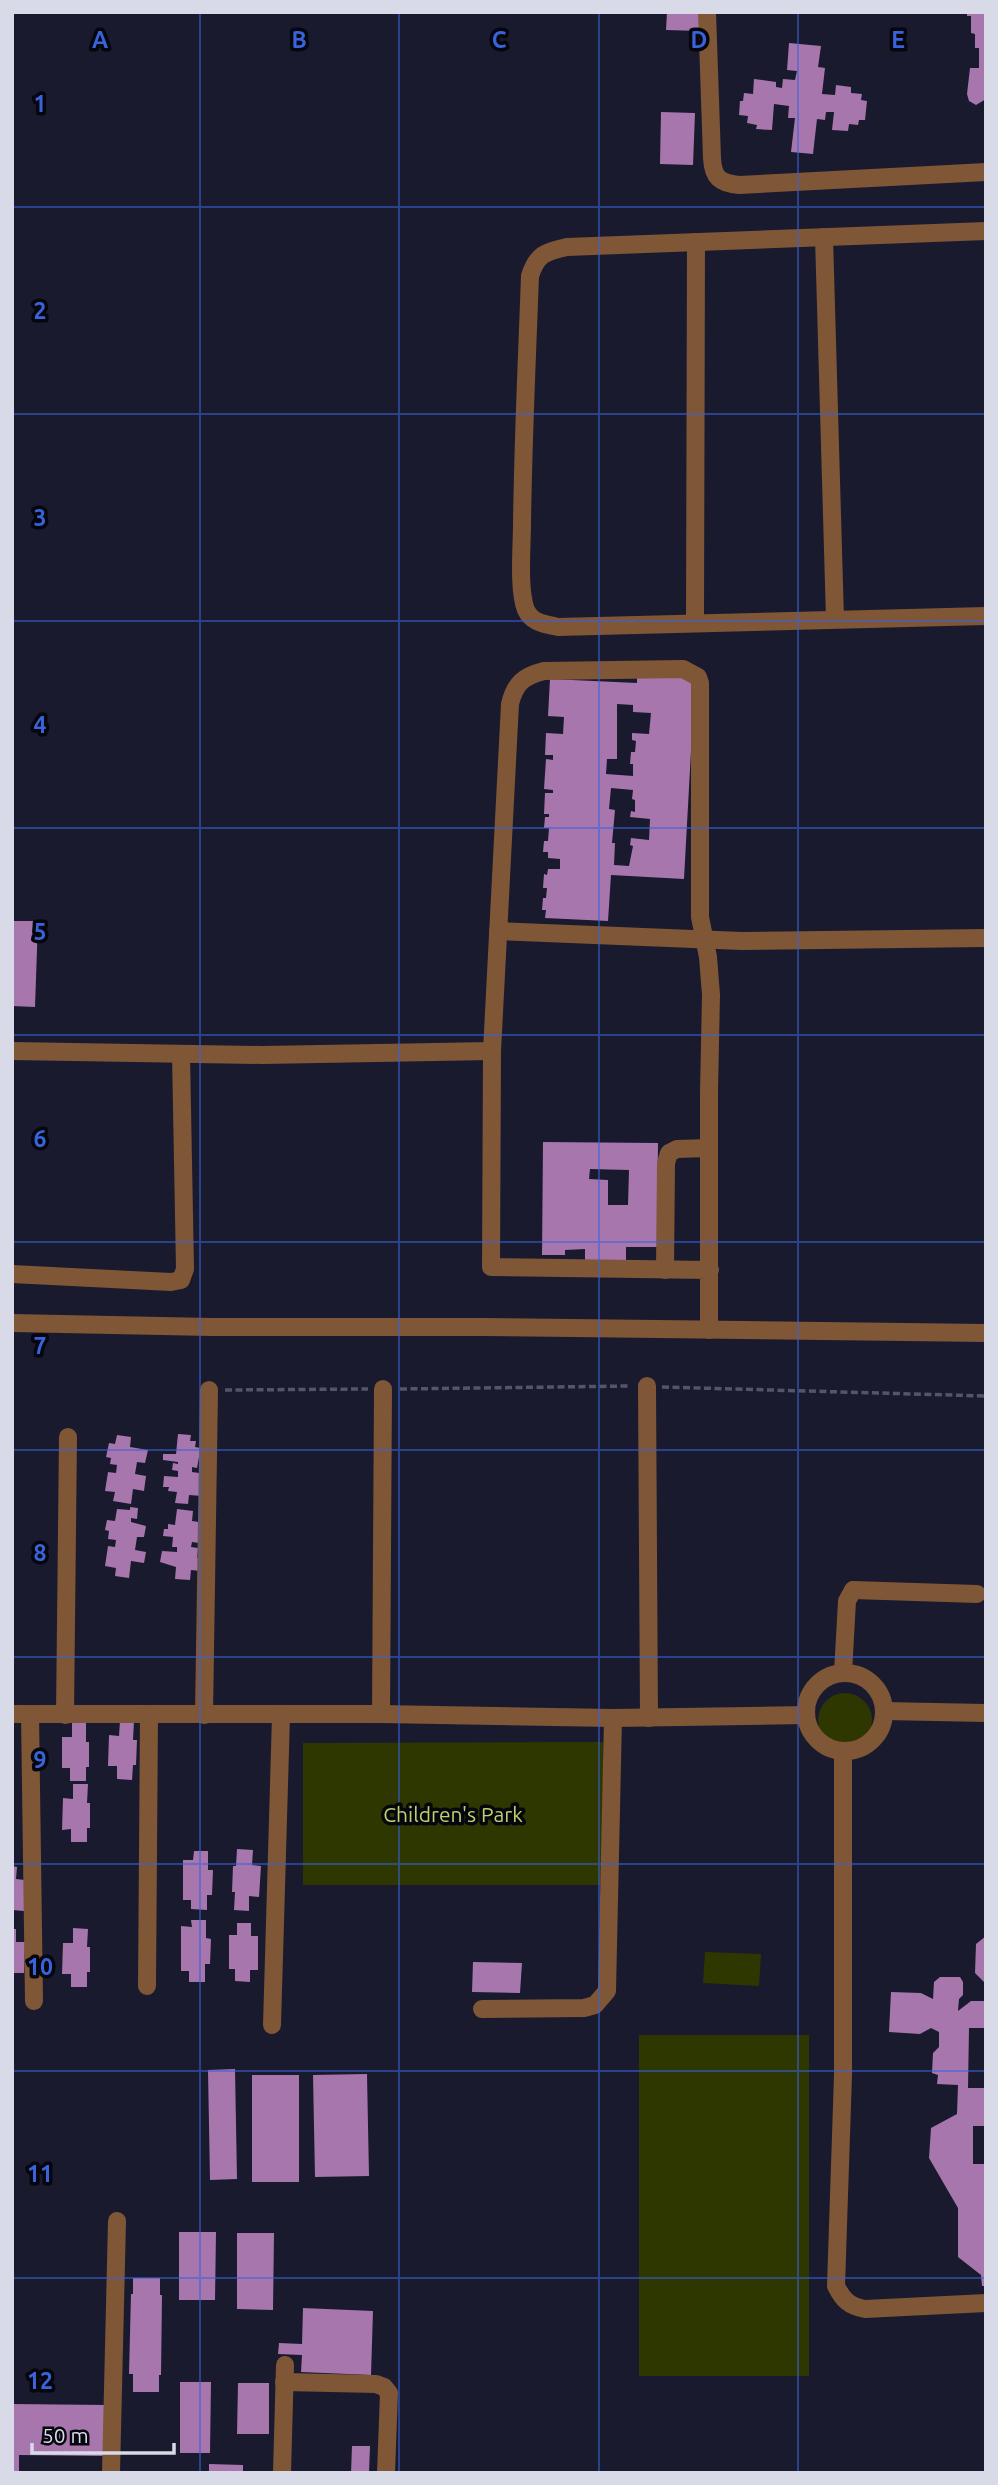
<svg xmlns="http://www.w3.org/2000/svg" width="998" height="2485" font-family="Ubuntu,sans-serif">
<style>
.green{fill:#2e3700}
.building{fill:#a776ad;fill-rule:evenodd}
.lines{fill:none;stroke-linecap:round;stroke-linejoin:round}
.path{stroke:#545668;stroke-width:3.5;stroke-dasharray:7 3.5;stroke-linecap:butt}
.minor{stroke:#7f5636;stroke-width:18}
.grid{fill:none;stroke:#3963da;stroke-width:2;stroke-opacity:0.55}
.labels{text-anchor:middle;dominant-baseline:central;stroke-width:7;stroke-linejoin:round;paint-order:stroke}
.park-label{font-size:21px;fill:#bdd26e;stroke:#06060e}
.grid-label{font-size:23px;text-anchor:middle;font-weight:bold;fill:#3963da;stroke:#06060e;stroke-width:7;stroke-linejoin:round;paint-order:stroke}
</style>
<rect width="100%" height="100%" fill="#191a2e"/>
<g class="green">
<circle cx="845" cy="1720" r="27"/>
<path d="M603,1742V1885H303V1743Z"/>
<path d="M705,1952L761,1954L759,1986L703,1983Z"/>
<rect x="639" y="2035" width="170" height="341"/>
</g>
<g class="building">
<path d="M667,12H700V31L666,30Z"/>
<path d="M967,12H986V99L976,105L969,101L967,94L970,68H979V48H975V34L971,33V16H967Z"/>
<path d="M789,43L821,46L818,67L825,68L822,94L835,95L836,85L851,87V93L862,94L861,100L867,101L865,120H859L858,125L849,124L848,131L832,130L834,112H826L825,120L817,119L813,154L791,152L795,118H788L789,106L774,104L772,130L756,129L757,125L747,123L748,116L739,115L740,101H743L744,93L753,94L754,79L776,82V87L782,88L783,79L795,80L797,71L787,70Z"/>
<path d="M661,112L695,113L693,165L660,164Z"/>
<path d="M637,675L695,678L684,879L611,875L608,921L545,918L546,910H542L543,898H546L547,888H543L544,874L547,875L548,869H560V859L548,858V852H543L544,841H548L549,828H544L545,817H549V814H544L545,793H553V790L544,789L546,759L553,760V755H545L546,733L563,734L564,717L548,716L550,679L637,683ZM617,704L633,705V712L651,713L649,734L632,733V740L636,741L635,752H631L630,764H633V776L606,774L607,759H617ZM611,788L633,790L632,799L635,800V812L631,811L630,817L650,819L649,840L631,838L630,845L633,846L629,866L614,865L615,843H612L615,810L609,809Z"/>
<path d="M12,921H38L35,1007L12,1006Z"/>
<path d="M543,1142L658,1143L657,1247H626V1267H585V1249L565,1250V1255H542ZM590,1169L629,1170L628,1205H608V1180L589,1179Z"/>
<path d="M178,1434L191,1435L190,1441H196L195,1447L206,1449L201,1457H199L197,1468L192,1467V1472L199,1473L202,1496L189,1495L188,1504L175,1503L177,1492L168,1491L169,1487H163L164,1476L178,1477V1471L172,1470L173,1463L178,1464V1462L163,1460V1454H176Z"/>
<path d="M117,1435L131,1437L130,1447L148,1450L145,1463L137,1462L135,1474L146,1476L144,1491L133,1489L131,1504L113,1501L115,1492L105,1491L108,1472L116,1473L117,1465L110,1464L111,1458L106,1457L109,1443L115,1444Z"/>
<path d="M130,1507L138,1508L137,1519L131,1518V1522L146,1526L144,1537H137L135,1550L146,1552L144,1563L131,1561L129,1578L115,1576L116,1568L105,1566L108,1546L115,1547L116,1540L108,1539L109,1531L105,1530L107,1520L115,1521L117,1509L130,1510Z"/>
<path d="M177,1509L193,1511L192,1521L206,1523L199,1543L192,1542L191,1547L198,1548L197,1558H202L200,1571L191,1570L190,1580L175,1579L176,1567L160,1562L162,1551L177,1552V1547H172L173,1537L163,1536L164,1529H168V1524L175,1525Z"/>
<path d="M120,1721H134L133,1740H137L136,1765H133L132,1780L117,1779V1766H108L109,1735L119,1736Z"/>
<path d="M72,1723H86V1742H89V1767H86V1781H70V1768H62V1737H72Z"/>
<path d="M73,1784H88L87,1803H90V1828H87V1842H71V1829L62,1830L63,1798L73,1799Z"/>
<path d="M237,1849L253,1850L252,1865L261,1866L259,1897L249,1896V1911L234,1910L235,1892H232L233,1866H236Z"/>
<path d="M194,1851H208V1870H213L212,1895H207V1910L191,1909V1900H183V1860H193Z"/>
<path d="M12,1866L17,1867L16,1879L25,1880L24,1911L12,1910Z"/>
<path d="M191,1920H206V1938L211,1939L210,1964H205V1982H189V1971H181V1926L192,1927Z"/>
<path d="M237,1923H251V1936H258V1970H250V1982L235,1981V1969H229V1935H237Z"/>
<path d="M73,1928L88,1929L87,1947H90V1972H87V1987H71V1974H62L63,1943H73Z"/>
<path d="M12,1929H16V1942H25L24,1973H12Z"/>
<path d="M986,1936V1984L975,1973L976,1944Z"/>
<path d="M473,1962L522,1963L520,1993L472,1992Z"/>
<path d="M940,1977H960L963,1982V1995L959,1999L958,2011L971,2001H986V2028H969L968,2088H986V2126H973V2164H986V2286H982L981,2275L958,2257V2208L929,2158L931,2128L957,2114L958,2085L937,2084L938,2075L932,2073L933,2053L939,2047V2032L931,2028L920,2034L889,2032L891,1992L921,1993L933,1999L934,1982Z"/>
<path d="M235,2069L237,2179L210,2180L208,2070Z"/>
<path d="M367,2074L369,2176L315,2177L313,2075Z"/>
<rect x="252" y="2075" width="47" height="107"/>
<path d="M179,2232H216L215,2300H179Z"/>
<path d="M237,2233H274L273,2310L237,2309Z"/>
<path d="M133,2278H160V2295H162L161,2375H159V2392H133V2374H129L131,2294H133Z"/>
<path d="M303,2308L373,2311L371,2375L301,2372L302,2355L278,2354L279,2343L302,2344Z"/>
<path d="M180,2382H211L210,2453H180Z"/>
<path d="M238,2383H269V2434H237Z"/>
<path d="M12,2404L107,2405V2456L19,2455V2473H12Z"/>
<path d="M352,2446H370L369,2473H351Z"/>
<path d="M209,2464L243,2465V2473H209Z"/>
</g>
<g class="lines">
<g class="path">
<path d="M662,1387L986,1396"/>
<path d="M400,1389L630,1386"/>
<path d="M225,1390L368,1389"/>
</g>
<g class="minor">
<path d="M707,12L712,158C713,177 719,183 739,185L986,172"/>
<path d="M986,231L567,247C545,252 537,254 530,276C527,359 523,441 522,524C522,546 518,590 526,610C532,623 545,624 558,627L986,616"/>
<path d="M824,237L835,619"/>
<path d="M695,622L696,242"/>
<path d="M498,931L742,941L986,938"/>
<path d="M12,1051L262,1055L492,1051"/>
<path d="M665,1270L666,1163L669,1153L677,1149L709,1148"/>
<path d="M12,1274L171,1282L181,1280L185,1269L181,1054"/>
<path d="M12,1323L211,1327H484L986,1333"/>
<path d="M709,1330V1092L711,995L708,957L700,917V683L698,677L683,669L544,671C524,676 515,683 510,704L492,1051L491,1267L710,1270"/>
<path d="M647,1386L649,1718"/>
<path d="M843,1673L847,1601L853,1590L977,1594"/>
<circle cx="845" cy="1712" r="39"/>
<path d="M884,1711L986,1713"/>
<path d="M12,1714H381L613,1718L806,1715"/>
<path d="M30,1714L34,2001"/>
<path d="M381,1714L383,1389"/>
<path d="M65,1715L68,1437"/>
<path d="M204,1715L209,1390"/>
<path d="M843,1751V2075L836,2286C843,2300 849,2306 865,2309L986,2303"/>
<path d="M147,1986L149,1715"/>
<path d="M482,2009L584,2008L595,2005L607,1991L613,1718"/>
<path d="M272,2025L281,1716"/>
<path d="M284,2382L376,2384L384,2387L389,2393L386,2473"/>
<path d="M111,2473L117,2221"/>
<path d="M282,2473L285,2365"/>
</g>
</g>
<path class="grid" d="M200,12V2473M399,12V2473M599,12V2473M798,12V2473M12,207H986M12,414H986M12,621H986M12,828H986M12,1035H986M12,1242H986M12,1450H986M12,1657H986M12,1864H986M12,2071H986M12,2278H986"/>
<g class="labels">
<g class="park-label">
<text x="453" y="1814">Children's Park</text>
</g>
</g>
<g class="grid-label">
<text x="100" y="48">A</text>
<text x="299" y="48">B</text>
<text x="499" y="48">C</text>
<text x="699" y="48">D</text>
<text x="898" y="48">E</text>
<text x="40" y="112">1</text>
<text x="40" y="319">2</text>
<text x="40" y="526">3</text>
<text x="40" y="733">4</text>
<text x="40" y="940">5</text>
<text x="40" y="1147">6</text>
<text x="40" y="1354">7</text>
<text x="40" y="1561">8</text>
<text x="40" y="1768">9</text>
<text x="40" y="1975">10</text>
<text x="40" y="2182">11</text>
<text x="40" y="2389">12</text>
</g>
<rect width="998" height="2485" fill="none" stroke="#d8dae8" stroke-width="28"/>
<path d="M32 2443v10h142v-10" fill="none" stroke="#d8dae8" stroke-width="3.5"/>
<text x="42" y="2443" font-size="21" fill="#d8dae8" stroke="#06060e" stroke-width="5" paint-order="stroke">50 m</text>
</svg>
